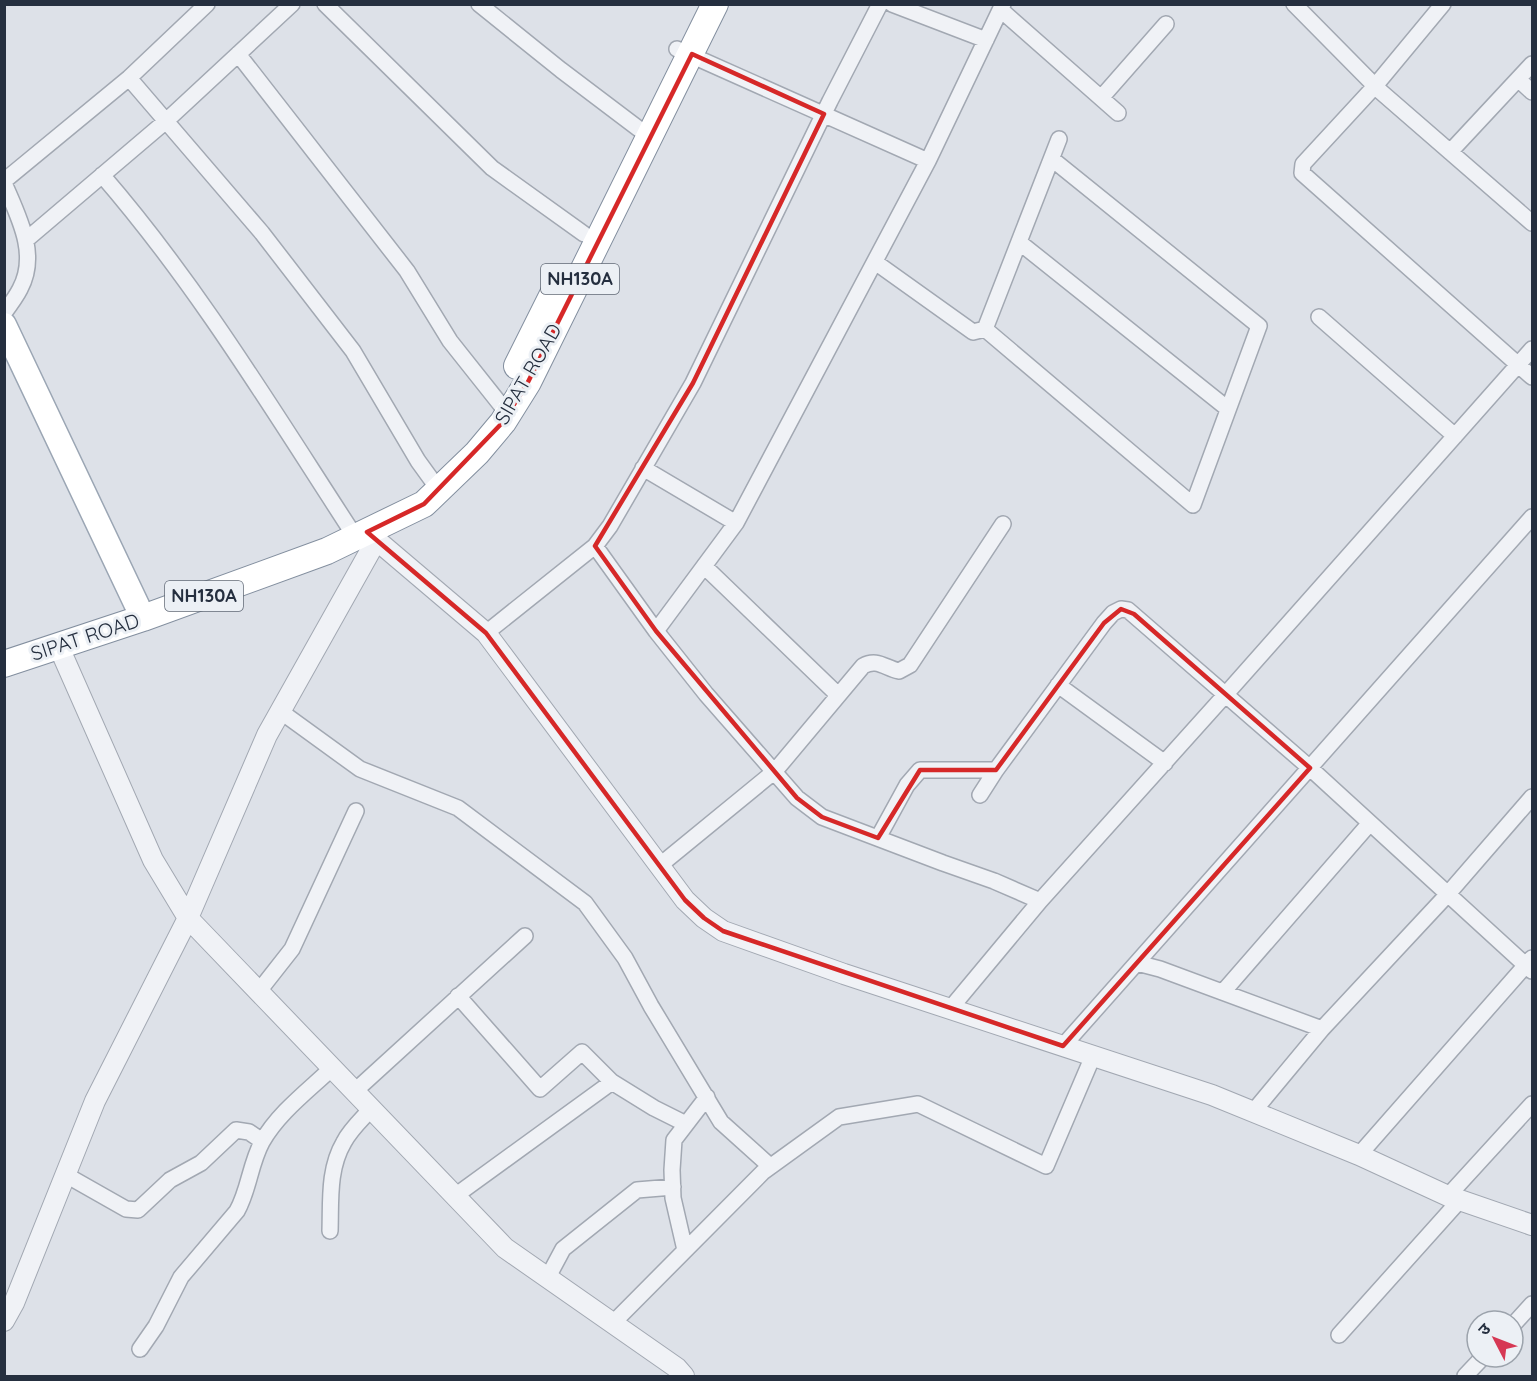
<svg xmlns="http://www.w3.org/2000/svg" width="1537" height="1381" font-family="Quicksand,'Noto Sans Devanagari',sans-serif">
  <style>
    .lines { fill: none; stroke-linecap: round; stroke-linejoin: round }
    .minor-casing { stroke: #a2a8b2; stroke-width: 18 }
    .tertiary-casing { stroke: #a2a8b2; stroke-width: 22 }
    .primary-casing { stroke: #9ba6b4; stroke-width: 27 }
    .trunk-casing { stroke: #838f9f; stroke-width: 28 }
    .minor { stroke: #f0f2f6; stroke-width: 15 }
    .tertiary { stroke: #f0f2f6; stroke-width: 20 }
    .primary { stroke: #fff; stroke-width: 24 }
    .trunk { stroke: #fff; stroke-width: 26 }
    .marked { fill: none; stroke: #d62828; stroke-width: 4.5; stroke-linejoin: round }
    .labels { text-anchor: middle; stroke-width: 6; stroke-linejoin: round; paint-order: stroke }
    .shield { fill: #ecf0f5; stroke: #616976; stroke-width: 1.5 }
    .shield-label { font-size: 18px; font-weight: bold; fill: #252f3f }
    .street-label { font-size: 20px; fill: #252f3f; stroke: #ecf0f5 }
  </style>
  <rect width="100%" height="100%" fill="#dde1e8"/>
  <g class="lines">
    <g class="minor-casing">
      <path id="minor" d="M325 4 492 168 584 234
        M479 4 561 70 639 129
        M892 4 986 40
        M1294 4 1380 91 1532 223
        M1443 4 1375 86 1303 164 1302 173 1532 377
        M1001 10 1118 113
        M677 49 928 161
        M238 54 407 271 450 341 508 414
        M129 78 262 233 353 351 418 461 439 490
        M1518 79 1532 92
        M1101 98 1166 24
        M1450 152 1532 64
        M1052 159 1259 326 1193 505 985 329 1059 139
        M102 175C199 287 275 414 356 538
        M4 181 129 78 207 4
        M4 183C18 216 39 254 20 289 16 297 10 305 4 313
        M26 240 166 121 292 4
        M1019 242 1228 409
        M875 262 973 332 985 329
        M1319 317 1455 436
        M643 468 736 523
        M595 546 656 631 706 694 797 798 822 817 943 863 994 881 1040 901
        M704 566 838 695
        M656 631 736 523 928 161 1003 4
        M486 633 595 546 610 526 693 383 830 101 880 4
        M1058 685 1165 763
        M280 711 360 769 458 808 585 903 625 958 651 1006 721 1122 770 1166
        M980 795 996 770 1104 623 1113 613 1121 609 1128 610 1310 768 1532 971
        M878 838 907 785 920 770H996
        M659 866 775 771 863 666C877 658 885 668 899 671L910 665 1003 524
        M1137 963 1160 969 1322 1029
        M259 991 292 949 356 811
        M1223 992 1370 823
        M458 996 540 1089 582 1052 612 1082
        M950 1009 1040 901 1226 694 1532 349
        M1063 1046 1532 517
        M355 1091 525 936
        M1253 1112 1322 1029 1447 895 1532 797
        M1359 1155 1532 958
        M66 1175 126 1209 138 1210 170 1180 201 1163 236 1130 249 1132 262 1141
        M455 1196 612 1082 654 1108 686 1124
        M1448 1196 1532 1104
        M330 1231C331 1201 328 1169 344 1142 350 1130 362 1119 371 1109
        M685 1250 673 1198 672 1170 674 1140 707 1097
        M548 1277 563 1249 637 1190 673 1187
        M613 1323 763 1172 839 1117 918 1104 1046 1166 1093 1056
        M1513 1325 1532 1304
        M1339 1335 1460 1200
        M140 1349 156 1326 181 1277 237 1211C249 1190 250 1164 262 1142 278 1113 309 1090 332 1068
        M1465 1376 1483 1357"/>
    </g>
    <g class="tertiary-casing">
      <path id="tertiary" d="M367 532 486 633 685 900 704 918 723 931 844 974 1212 1095 1359 1155 1448 1196 1532 1225
        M58 645 153 860 188 918 505 1248 677 1368 684 1376
        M4 1321 14 1303 95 1101 188 918 267 735 377 539"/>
    </g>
    <g class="primary-casing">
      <path id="primary" d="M4 325 143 618"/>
    </g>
    <g class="trunk-casing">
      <path id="trunk" d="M517 366 557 286
        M4 664 143 618 327 551 424 504 477 453 503 422 528 382 715 4"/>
    </g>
    <use href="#minor" class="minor"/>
    <use href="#tertiary" class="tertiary"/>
    <use href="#primary" class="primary"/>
    <use href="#trunk" class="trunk"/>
  </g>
  <path class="marked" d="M692 54 824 114 693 383 595 546 656 631 797 798 822 817 878 838 920 770H996L1104 623 1121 609 1134 614 1310 768 1063 1046 723 931 704 918 685 900 486 633 367 532 424 504 503 422 528 382Z"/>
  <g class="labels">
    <g class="shield">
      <rect x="541" y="264" width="78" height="30" rx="4.5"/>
      <rect x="165" y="581" width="78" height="30" rx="4.5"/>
    </g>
    <g class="shield-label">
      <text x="580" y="285">NH130A</text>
      <text x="204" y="602">NH130A</text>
    </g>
    <g class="street-label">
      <text transform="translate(528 374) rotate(-60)" y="7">SIPAT ROAD</text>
      <text transform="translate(85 637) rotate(-18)" y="7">SIPAT ROAD</text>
    </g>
  </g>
  <rect width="1537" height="1381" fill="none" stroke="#252f3f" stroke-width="12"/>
  <g transform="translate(1495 1339) rotate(312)"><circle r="28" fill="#ecf0f5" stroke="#9ca3ac" stroke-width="1.5"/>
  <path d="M0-4.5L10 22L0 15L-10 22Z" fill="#d63854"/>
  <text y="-9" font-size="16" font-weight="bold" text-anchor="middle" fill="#252f3f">उ</text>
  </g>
</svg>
